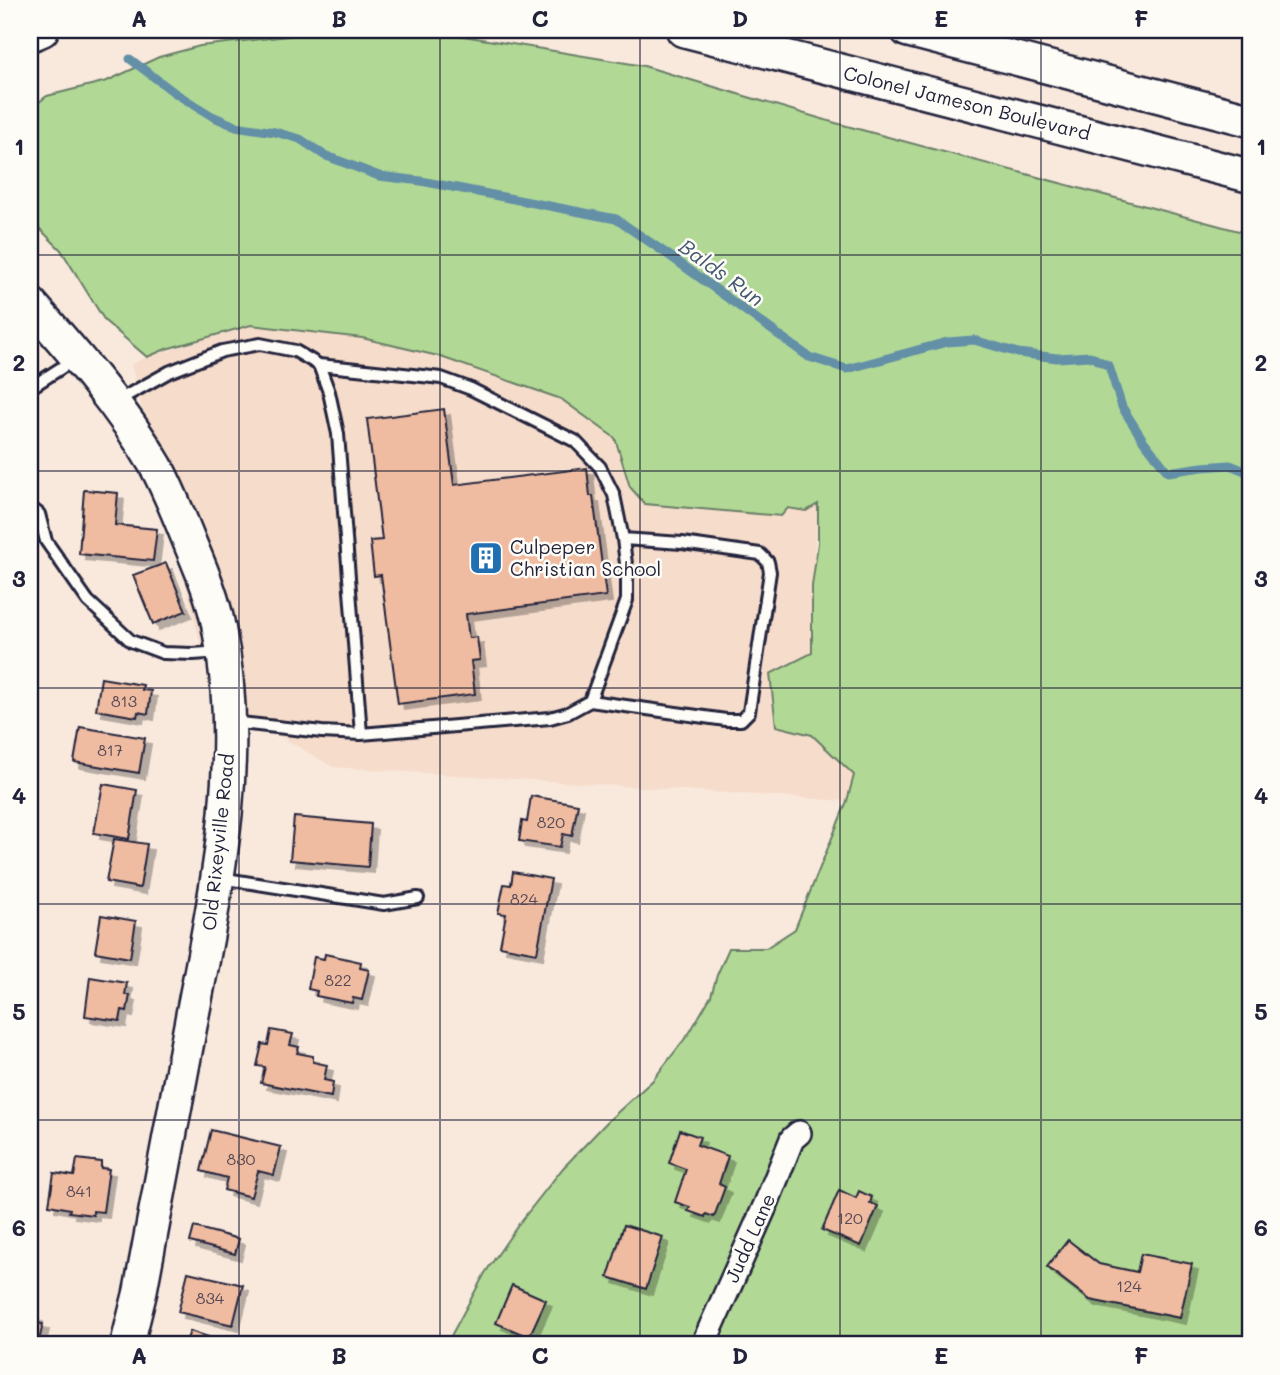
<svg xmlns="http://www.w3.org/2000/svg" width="1280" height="1375" font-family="Mali,sans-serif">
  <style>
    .built { fill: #f6dccb }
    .green { fill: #b1d995; stroke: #6a7e68; stroke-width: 2 }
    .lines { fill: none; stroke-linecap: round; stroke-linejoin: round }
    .stream { stroke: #638fa7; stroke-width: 9 }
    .building { fill: #efbca1; stroke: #22223b; stroke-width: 2; filter: url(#shadow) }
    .lane-casing { stroke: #22223b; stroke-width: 16 }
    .street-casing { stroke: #22223b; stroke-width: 28 }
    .secondary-casing { stroke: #22223b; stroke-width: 37 }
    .lane { stroke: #fdfcf7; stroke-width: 10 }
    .street { stroke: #fdfcf7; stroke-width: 23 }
    .secondary { stroke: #fdfcf7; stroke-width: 32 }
    .grid { fill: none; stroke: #22223b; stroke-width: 2; stroke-opacity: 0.55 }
    .labels { text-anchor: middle; stroke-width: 5; stroke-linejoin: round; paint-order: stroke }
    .number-label { font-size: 16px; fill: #554854 }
    .street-label { font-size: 19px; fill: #22223b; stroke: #fdfcf7 }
    .poi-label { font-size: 19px; fill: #22223b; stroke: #fdfcf7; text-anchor: start }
    .water-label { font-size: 21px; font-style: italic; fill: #425871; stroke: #fdfcf7 }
    .neatline { fill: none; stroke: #22223b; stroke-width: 2.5 }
    .grid-label { font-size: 23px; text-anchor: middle; font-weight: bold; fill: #22223b }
  </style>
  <defs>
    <filter id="shadow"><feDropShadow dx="6" dy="6" stdDeviation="0" flood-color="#0004"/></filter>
  </defs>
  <rect width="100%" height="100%" fill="#f9e9dd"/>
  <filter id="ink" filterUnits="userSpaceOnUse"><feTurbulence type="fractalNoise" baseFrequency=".0143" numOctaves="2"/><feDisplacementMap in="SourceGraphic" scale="14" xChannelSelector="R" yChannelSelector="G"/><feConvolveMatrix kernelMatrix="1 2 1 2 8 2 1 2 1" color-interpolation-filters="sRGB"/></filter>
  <g filter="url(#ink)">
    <path class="built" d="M251 325 362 338 438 356 561 398 615 438 630 487 806 511 818 503 812 586V653L770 674 776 725 812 735 854 774 847 801 333 767 214 698 131 364 147 357Z"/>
    <path class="green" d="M341 30H427L644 66 832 122 1250 234V1345H446L485 1273 518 1225 563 1168 608 1121 653 1080 690 1032 711 996 717 975 729 948H766L795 929 847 801 854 775 812 735 776 726 770 674 812 653V586L818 543V504L806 511 788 508 781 516 645 504 630 487 615 438 561 399 438 356 362 338 251 325 166 349 147 357 105 321 61 250 30 219V109L47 96 107 81 159 57 200 46Z"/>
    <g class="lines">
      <path class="stream" d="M130 59 175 93 212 116 235 126 275 132 300 139 324 155 379 176 421 181 616 219 670 256 809 357 847 369 947 342 974 340 1018 353 1057 358 1090 356 1109 366 1122 407 1143 440 1168 472 1202 467 1230 465 1250 473"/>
    </g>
    <path class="building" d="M444 409 454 485 587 468 590 496H593L606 596 466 614 469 638 477 637 480 660 471 661 475 694 398 704 381 575 374 576 370 541 382 540 367 419Z
      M84 490 118 493 115 525 157 529 153 561 79 554Z
      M166 563 186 611 153 624 133 575Z
      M101 678 143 685 142 690 151 691 148 714 138 712 137 717 96 710Z
      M80 727 145 738 139 773 74 762Z
      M103 784 137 790 129 839 94 833Z
      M531 796 578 804 572 836 563 834 560 847 519 841 522 821 527 822Z
      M294 817 371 824 368 867 290 860Z
      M114 839 147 844 140 888 106 882Z
      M513 872 551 879 537 953 500 946 506 914 498 913 504 884 511 885Z
      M101 915 136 921 130 958 95 952Z
      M325 954 361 962 360 968 369 970 362 1000 353 998 352 1003 316 996 317 991 308 989 314 957 324 959Z
      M90 977 127 983 125 995H130L127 1011 122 1010 120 1021 85 1016Z
      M271 1030 293 1034 290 1045 299 1047 297 1053 313 1056V1062L327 1065 324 1080 333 1082 331 1097 261 1083 265 1067 257 1066 262 1044 268 1045Z
      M211 1130 281 1147 274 1175 258 1171 251 1197 224 1190 227 1178 201 1171Z
      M680 1130 700 1137 697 1145 728 1156 719 1184 725 1187 714 1217 706 1214 705 1217 688 1211 690 1207 675 1202 686 1169 669 1163Z
      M77 1159 101 1162V1168L109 1169 103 1212 93 1211V1215L69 1212 70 1209 49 1205 54 1173 74 1176Z
      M839 1190 856 1198 859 1191 872 1197 870 1203 878 1206 861 1246 822 1230Z
      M624 1225 663 1237 646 1289 608 1277Z
      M194 1227 239 1239 235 1254 190 1242Z
      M1068 1240 1099 1264 1137 1272 1141 1254 1192 1264 1180 1318 1090 1300 1047 1267Z
      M188 1272 243 1285 233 1325 178 1312Z
      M512 1285 546 1300 529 1337 496 1323Z
      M30 1315 37 1316 35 1323 43 1324 38 1345H30Z
      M190 1331 233 1345H185Z"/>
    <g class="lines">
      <g class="lane-casing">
        <path id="lane" d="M30 388 75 359
          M115 402 169 372 222 351 260 344 295 351 319 365 441 378 471 389 575 441 600 467 614 495 623 539 627 572V600L590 701 568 713 550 718 361 734 338 434 329 392 319 365
          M30 507 39 514 46 541 88 601 131 641 163 653 193 654 221 652
          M590 701 726 720H741L749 712 770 572 768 562 760 554 682 543 623 539
          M231 722 322 732 361 734
          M220 878 384 904 418 898"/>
      </g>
      <g class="street-casing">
        <path id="street" d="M703 1345 766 1204 792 1139 799 1133"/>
      </g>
      <g class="secondary-casing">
        <path id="secondary" d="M683 30 1250 176
          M907 30 1250 120
          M30 35 42 30
          M30 303C75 354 121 406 156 466 170 492 181 521 192 548 203 574 214 601 219 629 245 754 217 888 193 1012 175 1106 158 1199 140 1293L127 1345"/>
      </g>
      <use href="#lane" class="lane"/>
      <use href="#street" class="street"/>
      <use href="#secondary" class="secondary"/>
    </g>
  </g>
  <path class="grid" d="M239 30V1345M440 30V1345M640 30V1345M840 30V1345M1041 30V1345M30 255H1250M30 471H1250M30 688H1250M30 904H1250M30 1120H1250"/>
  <defs>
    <g id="building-square" transform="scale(1.75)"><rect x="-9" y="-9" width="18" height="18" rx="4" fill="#1f6fb2" stroke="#fdfcf7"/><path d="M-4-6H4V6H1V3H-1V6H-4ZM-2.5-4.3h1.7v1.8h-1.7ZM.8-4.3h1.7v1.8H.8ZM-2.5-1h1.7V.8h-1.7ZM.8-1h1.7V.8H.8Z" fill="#fff"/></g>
  </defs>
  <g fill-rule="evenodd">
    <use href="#building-square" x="486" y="558"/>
  </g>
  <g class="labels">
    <g class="number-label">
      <text x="124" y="707">813</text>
      <text x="110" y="756">817</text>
      <text x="551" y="828">820</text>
      <text x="524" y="905">824</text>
      <text x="338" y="986">822</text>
      <text x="241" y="1165">830</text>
      <text x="79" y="1197">841</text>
      <text x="850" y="1224">120</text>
      <text x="1129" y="1292">124</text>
      <text x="210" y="1304">834</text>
    </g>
    <g class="street-label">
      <text transform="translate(967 103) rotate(14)" y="7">Colonel Jameson Boulevard</text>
      <text transform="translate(218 842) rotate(-84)" y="7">Old Rixeyville Road</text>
      <text transform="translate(750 1238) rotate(-66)" y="7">Judd Lane</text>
    </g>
    <g class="poi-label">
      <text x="510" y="554">Culpeper<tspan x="510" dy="22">Christian School</tspan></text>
    </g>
    <g class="water-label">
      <text transform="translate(721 273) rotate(36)" y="7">Balds Run</text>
    </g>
  </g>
  <rect width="1280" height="1375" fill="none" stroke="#fdfcf7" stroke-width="77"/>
  <rect x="38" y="38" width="1204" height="1298" class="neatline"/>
  <g class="grid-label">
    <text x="139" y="27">A</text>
    <text x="339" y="27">B</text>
    <text x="540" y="27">C</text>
    <text x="740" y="27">D</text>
    <text x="941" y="27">E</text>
    <text x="1141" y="27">F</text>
    <text x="19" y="155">1</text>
    <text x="1261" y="155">1</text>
    <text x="19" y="371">2</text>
    <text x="1261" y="371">2</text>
    <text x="19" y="587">3</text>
    <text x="1261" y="587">3</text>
    <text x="19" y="804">4</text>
    <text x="1261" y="804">4</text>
    <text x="19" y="1020">5</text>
    <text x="1261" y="1020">5</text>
    <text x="19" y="1236">6</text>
    <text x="1261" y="1236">6</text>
    <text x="139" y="1364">A</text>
    <text x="339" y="1364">B</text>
    <text x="540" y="1364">C</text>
    <text x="740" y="1364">D</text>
    <text x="941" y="1364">E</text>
    <text x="1141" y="1364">F</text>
  </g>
</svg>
